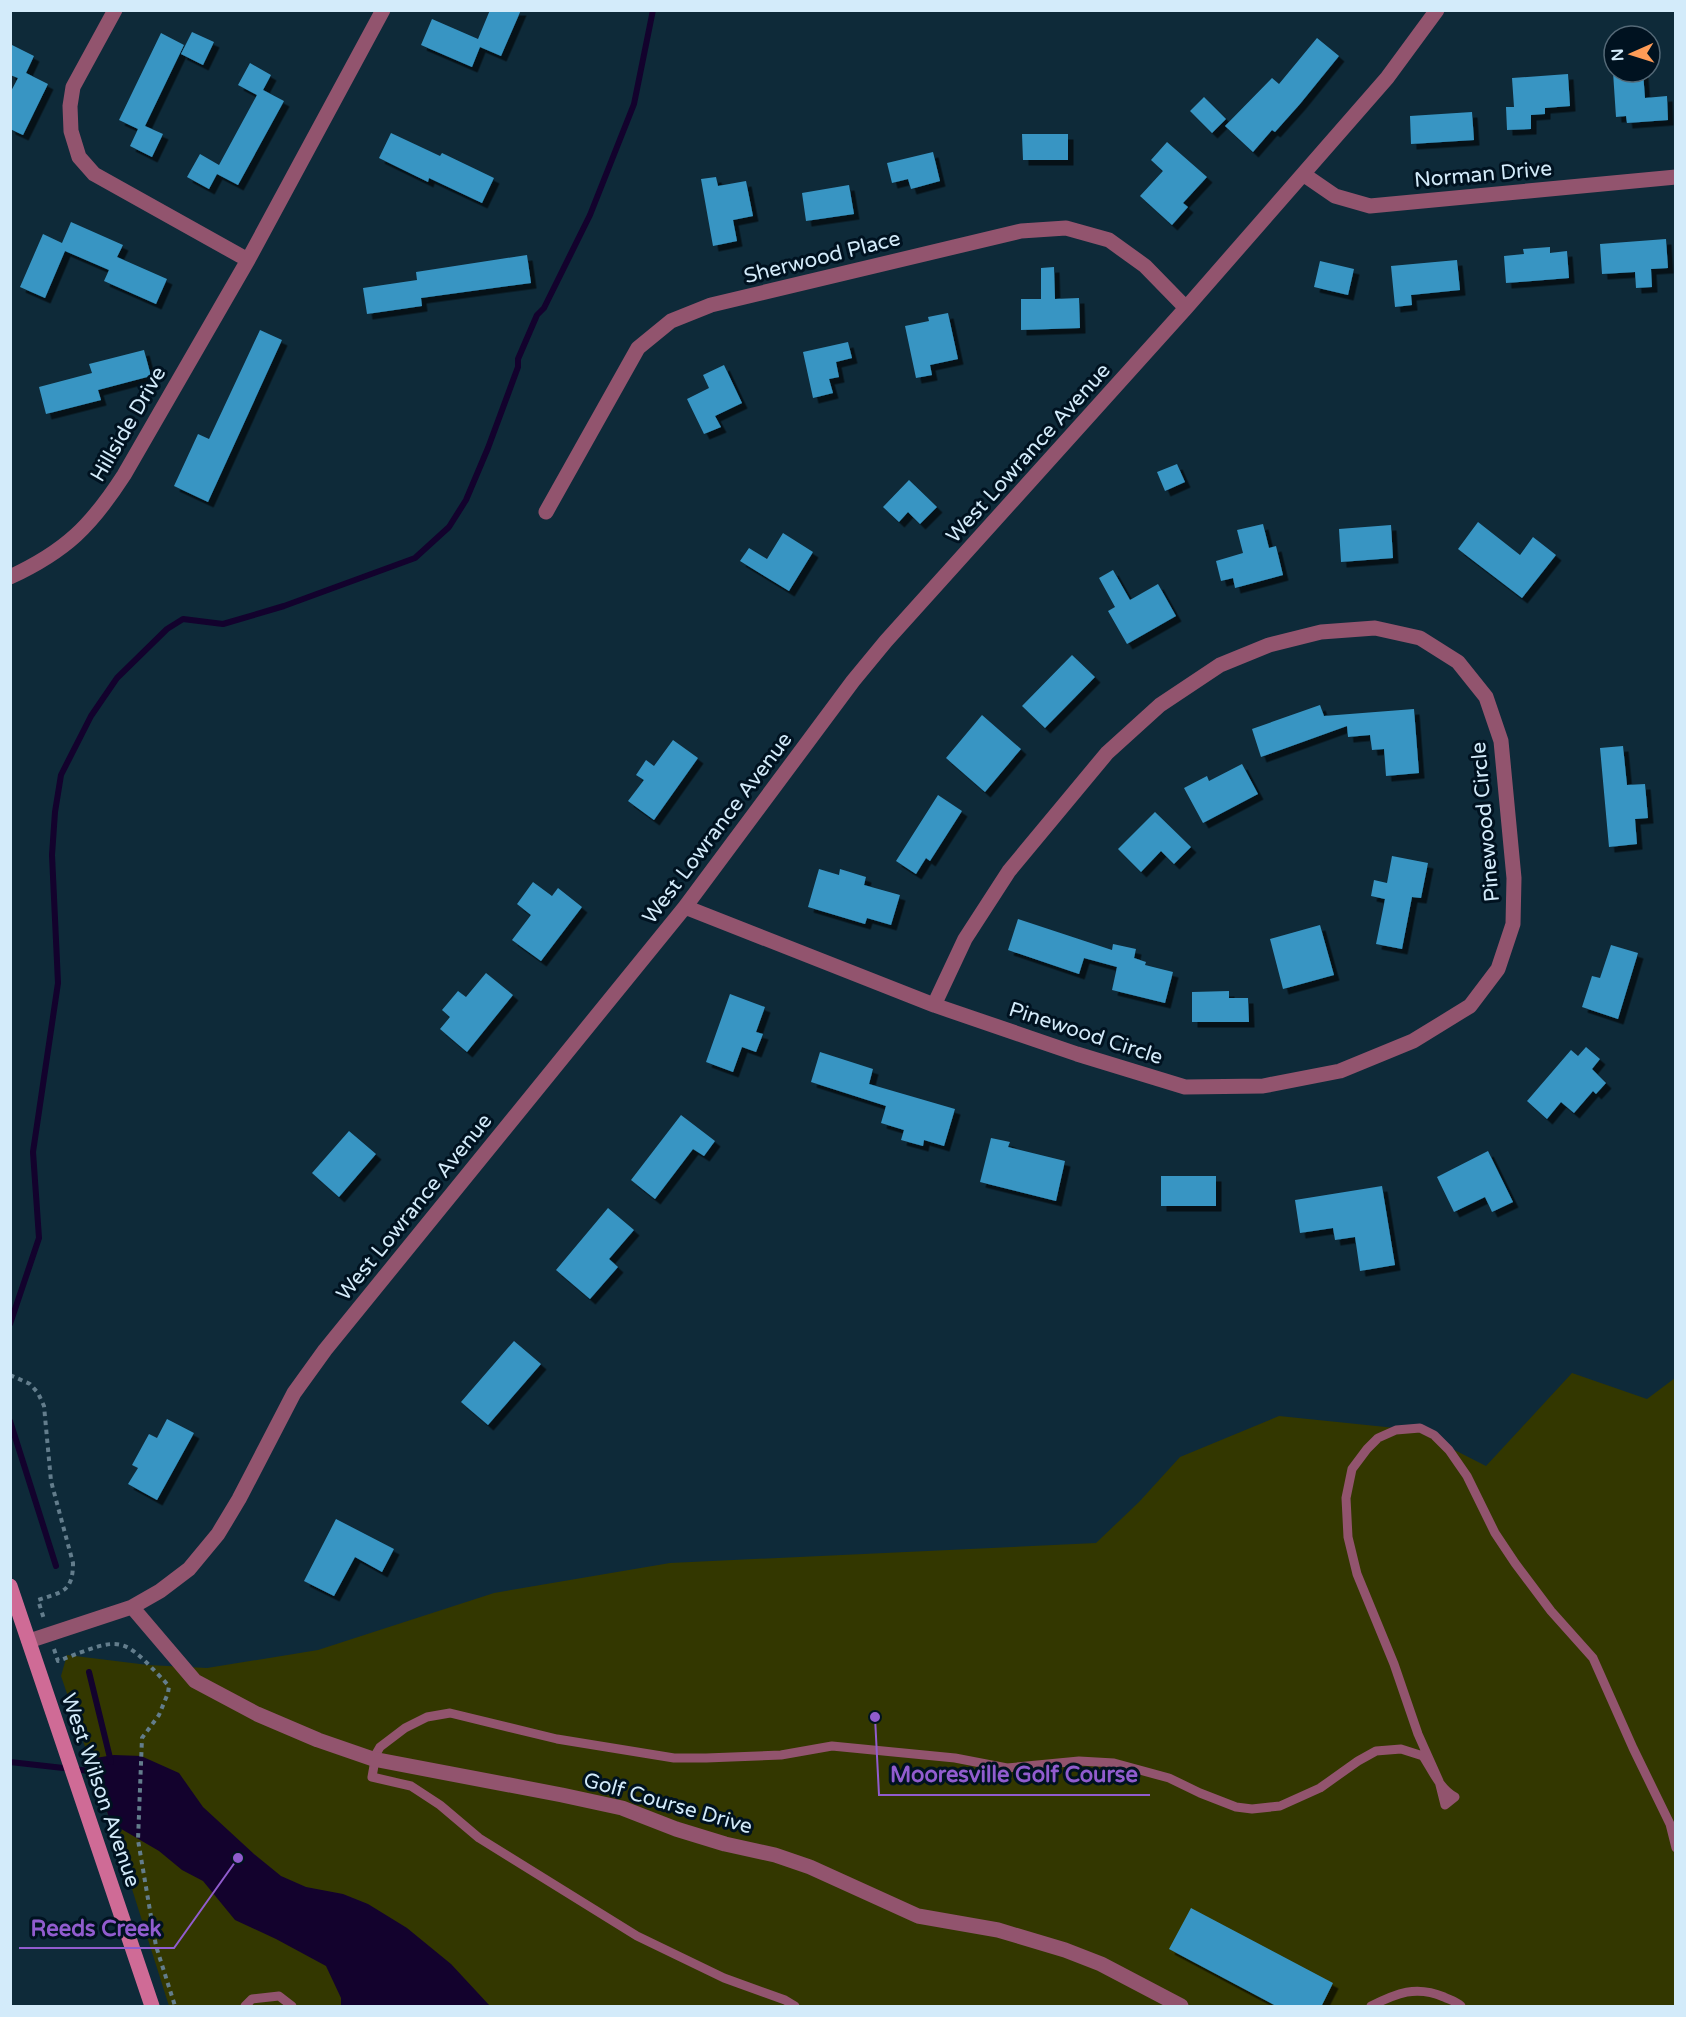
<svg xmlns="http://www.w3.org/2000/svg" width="1686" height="2017" font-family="'Varela Round',sans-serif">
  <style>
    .green { fill: #333700 }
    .water { fill: #13022d }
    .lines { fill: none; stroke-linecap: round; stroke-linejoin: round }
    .stream { stroke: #13022d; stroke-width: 6 }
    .building { fill: #3995c3; filter: url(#shadow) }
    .path { stroke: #637d8c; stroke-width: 4; stroke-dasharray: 4.5 4.5; stroke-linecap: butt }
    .lane { stroke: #92546e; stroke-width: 9 }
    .street { stroke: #92546e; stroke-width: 15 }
    .secondary { stroke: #cf6b96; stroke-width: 15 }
    .labels { text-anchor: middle; stroke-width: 6; stroke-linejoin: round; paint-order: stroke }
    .street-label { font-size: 21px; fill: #d3ebfa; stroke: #001220 }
    .leader { fill: none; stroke: #915cce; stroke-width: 2 }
    .callout-dot { fill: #915cce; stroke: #001220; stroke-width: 2 }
    .callout-label { font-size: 22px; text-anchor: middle; font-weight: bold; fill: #915cce; stroke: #001220; stroke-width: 6; stroke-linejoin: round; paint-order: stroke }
  </style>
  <defs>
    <filter id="shadow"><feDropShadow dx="5.5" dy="5.5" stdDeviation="0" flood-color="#0009"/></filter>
  </defs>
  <rect width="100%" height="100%" fill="#0e2a39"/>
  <path class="green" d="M1572 1373 1647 1399 1675 1378V2006H169L114 1832 61 1676 67 1655 148 1665 207 1668 318 1650 494 1593 670 1563 1096 1543 1139 1502 1180 1457 1279 1416 1415 1430 1486 1466Z"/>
  <path class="water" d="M114 1755 141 1756 179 1773 203 1807 254 1854 281 1876 306 1887 343 1894 368 1904 407 1928 451 1964 490 2006H341V1998L326 1966 276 1939 235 1920 203 1881 182 1870 159 1851 111 1823 89 1759Z"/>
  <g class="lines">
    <path class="stream" d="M10 1324 39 1238 33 1152 58 983 52 855 55 812 61 775 91 716 117 678 167 629 183 619 223 624 284 606 415 558 449 527 466 500 488 448 518 367V359L537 315 544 308 590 215 634 104 653 10
      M10 1421 56 1566
      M89 1672 111 1762
      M10 1762 99 1772"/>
  </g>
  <path class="building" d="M490 10H521L501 56 480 47 472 67 421 45 432 19 478 39Z
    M192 32 214 42 203 65 181 54Z
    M161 33 184 45 145 126 163 134 152 157 130 146 138 129 119 120Z
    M1317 38 1339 56 1300 104 1275 132 1272 130 1253 152 1225 126 1272 78 1279 84Z
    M10 44 34 56 26 73 48 84 23 135 10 129V93L18 78 10 75Z
    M250 63 271 75 263 90 284 101 238 185 217 174 209 189 187 177 200 154 219 165 257 95 238 85Z
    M1613 72H1643L1645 98 1667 96 1668 120 1627 123 1626 116 1616 117Z
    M1568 74 1570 106 1545 108V114L1531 115V129L1507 130 1506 107H1514L1512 78Z
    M1204 97 1226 119 1212 133 1190 111Z
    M1472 112 1474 140 1411 144 1410 116Z
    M391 133 440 156 442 153 494 178 482 203 429 178 428 182 379 158Z
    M1022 134H1068V160H1023Z
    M1167 142 1207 177 1183 203 1188 207 1172 225 1140 196 1163 171 1151 160Z
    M933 152 940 181 911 189 908 179 892 183 887 163Z
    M716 177 718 186 746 181 753 216 733 220 737 241 713 246 701 179Z
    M849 185 854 214 806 221 802 193Z
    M71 222 123 245 117 257 167 279 156 304 104 281 109 270 65 251 45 298 20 287 43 234 62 243Z
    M1666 239 1668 268 1651 269 1652 287 1636 288 1635 272 1602 274 1600 244Z
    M1550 247V253L1567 251 1569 278 1506 283 1504 256 1524 254 1523 249Z
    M527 255 531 283 421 298 422 306 367 314 363 288 417 280 416 272Z
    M1457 260 1460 290 1411 295 1412 305 1395 307 1391 266Z
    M1320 261 1354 269 1348 295 1314 287Z
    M1054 267 1055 299 1079 298 1080 328 1021 330V299H1041V268Z
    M948 313 958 359 930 365 932 375 916 378 905 326 929 321 928 317Z
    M260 330 282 340 208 502 174 486 198 434 209 439Z
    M848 342 852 358 836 362 839 377 829 379 833 393 813 398 803 352Z
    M144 350 151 376 98 390 101 400 46 414 39 387 92 373 89 364Z
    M724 365 742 403 715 416 721 427 704 434 687 399 709 388 703 375Z
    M1177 464 1185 482 1165 491 1157 472Z
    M909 480 937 507 920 524 908 512 899 522 883 507Z
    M1478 522 1520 555 1533 537 1556 555 1522 598 1458 549Z
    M1263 524 1269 548 1276 546 1283 575 1235 588 1233 578 1221 581 1216 561 1243 553 1237 530Z
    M1391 525 1393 558 1341 562 1339 529Z
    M783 533 813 552 789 591 740 561 749 548 767 559Z
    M1113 570 1130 600 1158 584 1176 616 1127 644 1108 611 1115 607 1099 578Z
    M1072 655 1095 677 1045 728 1022 706Z
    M1320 705 1324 716 1414 709 1419 773 1386 776 1384 749 1372 750 1370 735 1348 737 1347 726 1261 757 1252 729Z
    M982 715 1021 749 985 792 946 758Z
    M673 740 698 758 654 820 628 801 644 780 636 775 646 760 654 766Z
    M1623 746 1627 785 1645 784 1648 818 1635 819 1637 844 1609 847 1600 748Z
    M1242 764 1258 794 1203 823 1184 788 1207 776 1209 781Z
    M938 795 962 811 930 861 926 858 916 874 896 861Z
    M1155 812 1191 847 1174 864 1161 851 1141 872 1118 849Z
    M1392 856 1428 863 1421 898 1412 897 1402 949 1376 944 1385 899 1371 896 1374 880 1387 883Z
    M819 869 839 875 840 869 866 877 864 885 900 895 891 925 867 918 865 924 808 907Z
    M533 882 552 896 558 888 582 907 541 961 512 940 531 915 517 904Z
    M1018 919 1112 950 1113 944 1136 949 1134 958 1146 962 1145 965 1173 972 1165 1003 1112 990 1117 967 1084 958 1079 974 1008 950Z
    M1320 925 1334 975 1283 989 1270 939Z
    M1611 945 1638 953 1618 1019 1582 1007 1592 976 1600 978Z
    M486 973 513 995 467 1052 440 1029 450 1017 442 1010 458 991 466 997Z
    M1229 991V998H1248L1249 1022H1192V992Z
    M730 994 765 1007 756 1032 763 1034 756 1052 742 1047 733 1072 706 1062Z
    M1586 1047 1600 1059 1592 1069 1606 1083 1596 1094 1593 1091 1574 1113 1561 1102 1547 1119 1527 1101 1571 1050 1578 1056Z
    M820 1052 873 1069 869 1084 955 1109 944 1146 924 1140 923 1146 901 1140 904 1130 881 1123 886 1106 811 1082Z
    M681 1115 715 1141 704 1156 693 1149 655 1199 631 1180Z
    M349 1131 376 1154 339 1197 312 1173Z
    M991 1138 1010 1142 1008 1147 1065 1161 1056 1201 980 1182Z
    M1488 1151 1513 1202 1492 1212 1485 1197 1454 1212 1437 1177Z
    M1161 1176H1216V1206H1161Z
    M1382 1186 1395 1265 1360 1271 1355 1237 1335 1240 1333 1228 1300 1233 1295 1200Z
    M608 1208 634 1230 609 1259 618 1267 590 1299 556 1270Z
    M514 1341 541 1364 488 1425 461 1402Z
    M167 1419 194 1433 157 1500 128 1484 138 1468 132 1465 149 1434 157 1438Z
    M336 1519 394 1549 382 1572 355 1557 334 1596 304 1581Z
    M1191 1908 1333 1983 1321 2007H1278L1169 1949Z"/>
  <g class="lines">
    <path class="path" d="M10 1375 30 1384 38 1393 44 1406 51 1481 73 1563C73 1592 62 1592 38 1600L44 1619
      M54 1649 58 1661C124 1636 120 1634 169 1686L168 1693 159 1715 142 1738 138 1840 156 1946 175 2006"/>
    <path class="lane" d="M373 1759 380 1747 405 1728 427 1717 450 1713 557 1739 674 1758H706L781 1755 832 1746 955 1758 1007 1768 1079 1761 1114 1763 1169 1778 1200 1793 1236 1807 1252 1809 1280 1806 1320 1788 1358 1761 1376 1751 1401 1749 1423 1756C1432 1770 1440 1789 1455 1797L1445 1805 1439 1781 1418 1734 1394 1664 1357 1574 1348 1537 1346 1498 1352 1469 1367 1449 1378 1438 1396 1430 1420 1428 1434 1435 1449 1450 1467 1476 1495 1533 1515 1563 1551 1611 1593 1658 1633 1748 1670 1824 1676 1848
      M375 1760 372 1777 411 1786 440 1805 479 1838 637 1936 724 1978 785 2000 795 2006
      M245 2006 252 1999 279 1996 292 2006
      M1371 2006C1397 1993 1416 1985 1444 1997 1450 2000 1456 2001 1461 2006"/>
    <path class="street" d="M115 10 73 87 70 106 71 131 79 157 94 174 248 260
      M1303 174 1335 196 1370 206 1676 177
      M546 512 638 348 671 321 711 305 1021 231 1066 228 1109 240 1145 266 1186 308
      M10 577C66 551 91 526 124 475L248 260 383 10
      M1375 628 1420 638 1458 662 1486 697 1501 741 1514 878 1513 924 1498 969 1470 1006 1413 1041 1340 1071 1263 1086 1185 1087 1077 1054 934 1005 965 939 1009 871 1107 753 1160 705 1220 665 1269 645 1321 632Z
      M685 907 934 1005
      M132 1607 195 1681 257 1714 318 1740 373 1759 562 1795 622 1808 676 1829 725 1844 775 1855 810 1867 918 1916 998 1930 1065 1950 1101 1964 1181 2006
      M29 1641 132 1607 160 1591 189 1569 218 1534 239 1499 294 1393 325 1350 685 907 853 681 886 641 1186 308 1387 78 1437 10"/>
    <path class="secondary" d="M10 1586 152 2006"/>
  </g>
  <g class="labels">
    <g class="street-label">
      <text transform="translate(1483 174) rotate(-5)" y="7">Norman Drive</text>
      <text transform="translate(822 257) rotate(-14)" y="7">Sherwood Place</text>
      <text transform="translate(128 424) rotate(-60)" y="7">Hillside Drive</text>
      <text transform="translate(1028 453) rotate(-48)" y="7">West Lowrance Avenue</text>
      <text transform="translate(1485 822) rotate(-95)" y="7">Pinewood Circle</text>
      <text transform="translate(717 828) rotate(-53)" y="7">West Lowrance Avenue</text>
      <text transform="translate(1086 1033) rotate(18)" y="7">Pinewood Circle</text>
      <text transform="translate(414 1207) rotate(-51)" y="7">West Lowrance Avenue</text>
      <text transform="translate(101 1790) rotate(71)" y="7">West Wilson Avenue</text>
      <text transform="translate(668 1803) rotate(16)" y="7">Golf Course Drive</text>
    </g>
  </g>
  <path class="leader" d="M875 1717L879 1795H1150M238 1858L174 1948H19"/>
  <g class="callout-dot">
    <circle cx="875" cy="1717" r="6"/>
    <circle cx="238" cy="1858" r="6"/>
  </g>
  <g class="callout-label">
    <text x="1014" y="1782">Mooresville Golf Course</text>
    <text x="96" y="1936">Reeds Creek</text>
  </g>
  <rect width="1686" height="2017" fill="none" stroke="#d3ebfa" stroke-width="24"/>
  <g transform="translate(1632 54) rotate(267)"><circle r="28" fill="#001220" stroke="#546977" stroke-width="1.5"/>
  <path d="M0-4.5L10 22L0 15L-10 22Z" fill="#fe9c57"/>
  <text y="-9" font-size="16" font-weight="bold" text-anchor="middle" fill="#d3ebfa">N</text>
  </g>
</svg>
